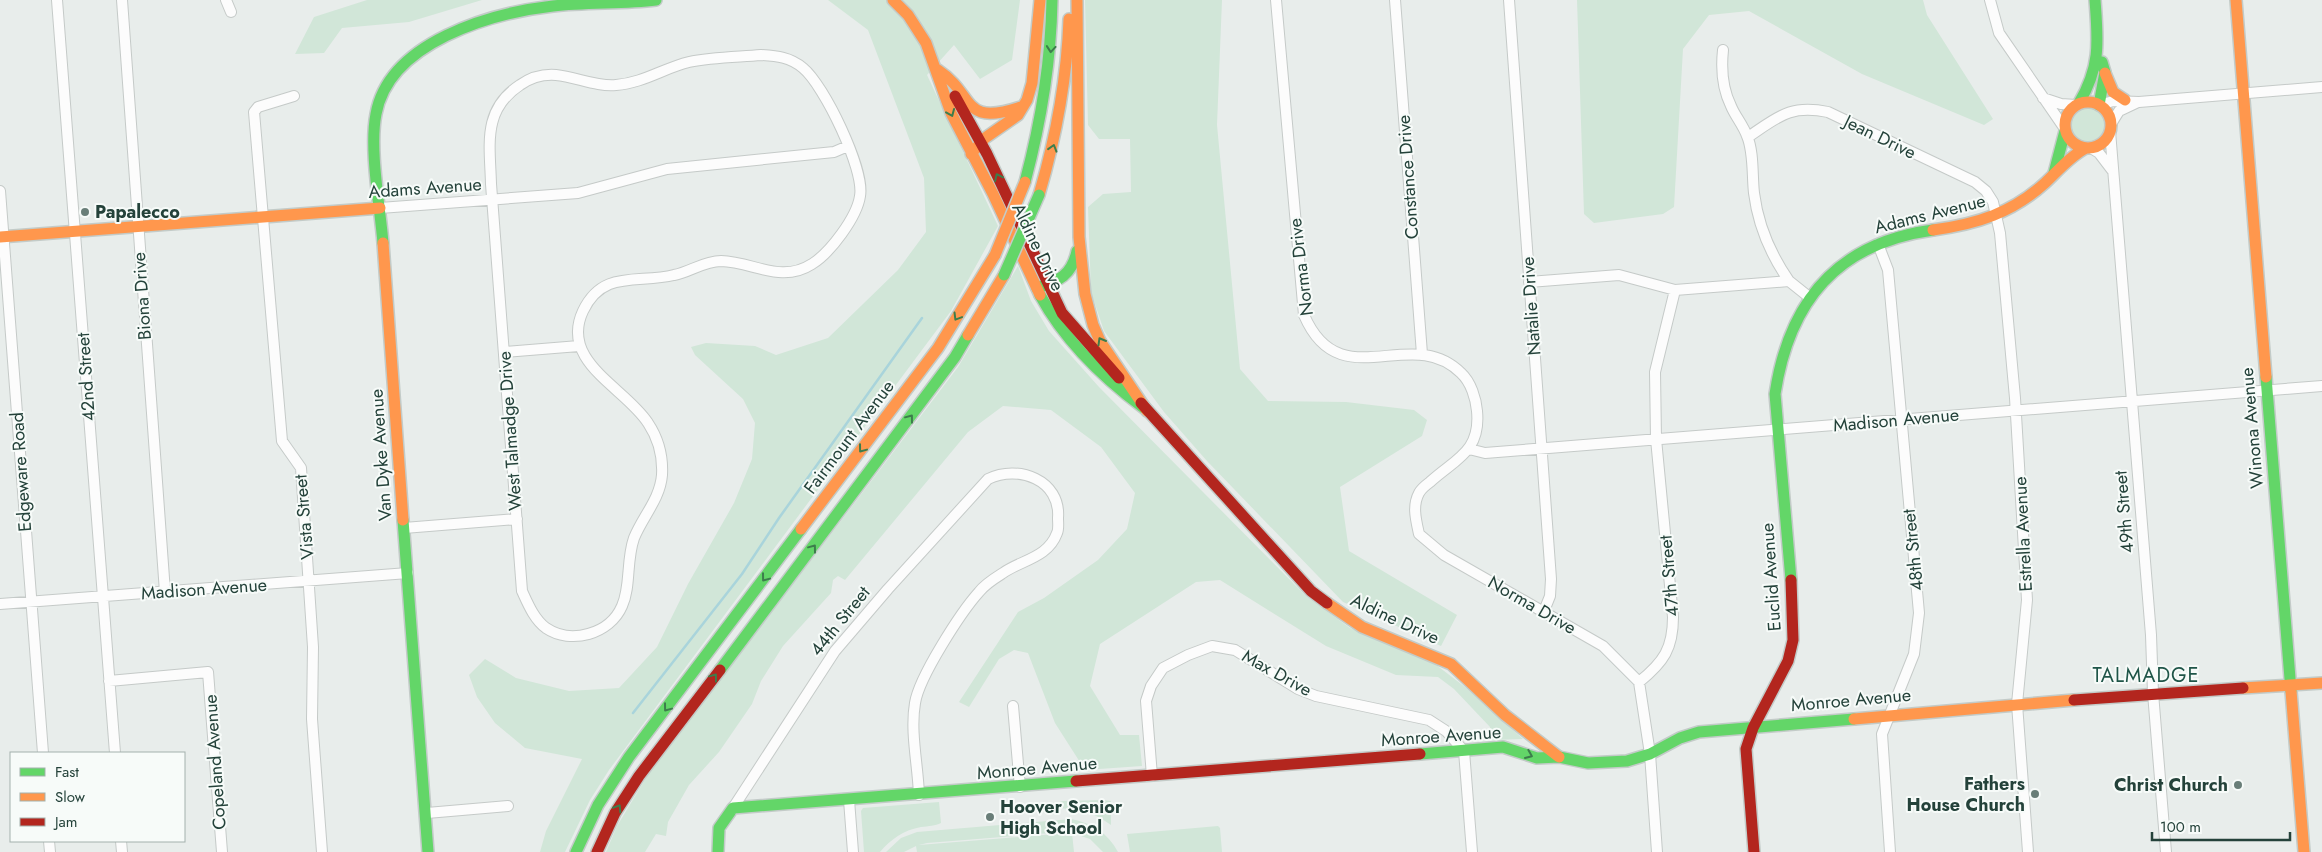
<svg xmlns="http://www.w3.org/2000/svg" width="2322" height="852" font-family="Jost,sans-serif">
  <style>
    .green { fill: #d1e6d8; fill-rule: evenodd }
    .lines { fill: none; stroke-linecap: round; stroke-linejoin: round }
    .stream { stroke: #a9d4db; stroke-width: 2.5 }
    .street-casing { stroke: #c5cac8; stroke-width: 12 }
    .fast-casing { stroke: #c3cbc8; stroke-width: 14 }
    .slow-casing { stroke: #c3cbc8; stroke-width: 14 }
    .jam-casing { stroke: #c3cbc8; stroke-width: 14 }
    .street { stroke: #fcfcfc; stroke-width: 10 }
    .fast { stroke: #63d668; stroke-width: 11 }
    .slow { stroke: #ff974d; stroke-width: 11 }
    .jam { stroke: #b3261e; stroke-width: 11 }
    .fast-bridge-casing { stroke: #c3ccc9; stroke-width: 14; stroke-linecap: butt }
    .slow-bridge-casing { stroke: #c3ccc9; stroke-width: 14; stroke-linecap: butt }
    .fast-bridge { stroke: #63d668; stroke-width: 11 }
    .slow-bridge { stroke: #ff974d; stroke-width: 11 }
    .oneway { stroke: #3d7d4c }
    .poi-dot { fill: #697e78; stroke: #f7fbf9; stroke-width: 2 }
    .labels { text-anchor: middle; stroke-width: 4; stroke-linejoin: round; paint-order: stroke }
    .street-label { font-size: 18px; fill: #24423a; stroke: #f7fbf9 }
    .poi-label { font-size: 18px; font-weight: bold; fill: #24423a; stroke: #f7fbf9; text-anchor: start }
    .quarter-label { font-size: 20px; letter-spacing: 1px; fill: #1f5548; stroke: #f7fbf9 }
  </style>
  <rect width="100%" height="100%" fill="#e8edeb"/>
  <path class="green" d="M367 0H482L409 22 342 28 324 53 295 54 314 17Z
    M828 0H1020L1012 60 980 79 954 45 927 75 998 226 951 311 609 770 590 800 565 852H540L546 831 582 759 525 748 495 723 477 697 469 675 485 659 516 678 569 691 619 688 657 647 688 584 734 503 752 459 755 423 743 399 695 355 691 347 706 343 755 346 776 355 828 338 898 270 926 232 924 178 868 30Z
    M1085 0H1222L1217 125 1240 369 1268 401 1346 402 1414 410 1427 420 1422 436 1340 487 1349 551 1457 615 1441 646 1343 602 1207 461 1164 412 1104 331 1091 292 1088 207 1103 194 1131 192 1130 139H1099L1088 125Z
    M1577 0H1923L1927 15 1993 119 1984 125 1862 74 1749 11 1709 15 1683 49 1674 207 1663 214 1594 223 1584 214Z
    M2070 124a18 18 0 1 1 36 0a18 18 0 1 1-36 0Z
    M1018 266 1031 301 1049 331 1099 387 1306 596 1350 628 1435 664 1465 687 1523 739 1492 740 1490 727 1454 689 1438 677 1396 675 1326 646 1220 580 1196 582 1100 644 1090 686 1120 735H1139L1142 766 1085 770 1055 723 1028 653 1014 650 999 659 969 707 959 702 1018 612 1044 598 1098 560 1127 529 1135 493 1101 447 1051 410 1003 406 968 432 845 580 838 576 833 580 831 593 783 646 761 681 752 704 719 752 689 785 668 822 666 836 656 834 645 852H606L617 826 649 773 958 367Z
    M1102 800 1111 801V825C1092 811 1075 807 1052 809V804L1063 801Z
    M939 802 941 823C935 826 929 826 921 827 904 830 891 839 880 852H864L861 811 863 808Z
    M1071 819C1092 823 1108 833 1118 852H1103L1090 839 1072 833 1074 852H917L916 846 904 852H886L901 838 917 832ZM1063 832 1067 833 919 845 927 843Z
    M1218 826 1220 828 1222 852H1130L1127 834Z"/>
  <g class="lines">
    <path class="stream" d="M633 713 742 574 779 518 922 318"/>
    <g class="street-casing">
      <path id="street" d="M57 0 115 753
        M122 0 165 592
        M226 0 231 12
        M1276 0 1304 315C1340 399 1411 323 1461 373 1471 382 1476 399 1477 411 1481 452 1455 459 1430 482 1426 485 1421 489 1419 493 1412 506 1416 520 1419 534L1444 555 1603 646 1639 682
        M1395 0 1422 354
        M1509 0 1551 579 1550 596 1544 611
        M1990 0 1999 33 2065 129
        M1723 50C1721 69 1722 88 1731 106 1735 116 1743 125 1747 136 1754 152 1752 176 1754 193 1758 225 1771 255 1789 281
        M761 55C777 56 790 57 803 68 824 85 865 170 860 196 857 217 830 253 812 264 781 284 754 262 721 261 704 261 690 272 674 275 638 284 603 269 583 311 559 362 626 388 648 423 658 438 663 457 662 475 660 499 643 516 634 538 626 561 631 586 622 606 610 634 571 645 546 628 534 619 528 604 522 591L491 184C490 145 482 110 520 85 530 78 543 74 556 75 576 77 597 87 616 85 643 83 664 68 689 62 712 57 738 57 761 55Z
        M294 96 258 107 254 112 282 441 301 468 313 647 312 719 322 852
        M2043 98 2061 104 2076 105
        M2100 105 2113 101 2139 102 2322 87
        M2111 124 2119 111 2138 102
        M2110 131 2151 635 2153 693 2166 852
        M1748 137C1778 117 1790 104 1828 112L1975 182 1986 191 1993 202 2000 233 2015 398 2027 600 2017 704 2028 852
        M2091 148 2099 153 2112 170
        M0 191 43 753
        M380 208 578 193 667 169 834 152 848 146
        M1878 244 1888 270 1919 613 1914 654 1882 734 1890 852
        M1529 282 1619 275 1675 290 1789 281 1809 297
        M504 352 579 346
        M1469 449 1485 453 2322 386
        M404 528 517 519
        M0 604 408 573
        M109 681 208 672 222 852
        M1639 682C1664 662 1673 648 1673 617L1656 439 1655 372 1675 290
        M1639 682 1650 754 1657 852
        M1013 706 1020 787
        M1152 776 1146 701 1151 686 1163 668 1188 655 1212 646 1235 650 1298 689 1316 696 1429 720 1446 731 1464 751 1472 852
        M849 800 853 852
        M733 808 835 651 888 589 988 479C1018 464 1061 480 1058 518 1058 523 1059 529 1057 533 1048 558 1021 560 1003 573 995 578 985 584 979 592 961 612 919 677 915 703 910 732 918 765 919 795
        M427 813 508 806
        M49 841 50 852
        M121 841 122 852"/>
    </g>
    <g class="fast-casing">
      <path id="fast" d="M2079 103C2101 66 2098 41 2095 0
        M2099 105 2105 72 2102 62
        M2054 173 2065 131
        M1025 182C1041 122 1051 62 1052 0
        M383 243C380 206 369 149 376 114 389 42 491 13 553 6 587 2 622 4 656 0
        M1037 288C1059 281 1072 275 1077 251
        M1040 295C1065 341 1102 377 1144 408
        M2266 377 2291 691
        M403 520 428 852
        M1791 580 1775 394C1789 301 1837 243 1933 230
        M720 670 955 357 968 335
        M1420 754 1503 747 1537 758 1559 757 1588 763 1627 761 1650 754 1680 738 1699 732 1854 719
        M576 852 598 805 629 757 801 529
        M718 852 719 828 733 808 1076 781"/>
    </g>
    <g class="slow-casing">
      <path id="slow" d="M893 0 908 15 926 43 951 113 993 194 1040 295
        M1077 0 1079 237 1085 294 1093 325 1100 341 1147 411
        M2236 0 2266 377
        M938 70C976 95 960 127 1021 107
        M2105 73 2113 92 2125 100
        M2065 125a23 23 0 1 1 46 0a23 23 0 1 1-46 0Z
        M971 154 985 138 1018 115 1027 100 1032 83 1040 0
        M1039 195C1056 137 1067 80 1069 19
        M1933 230C1977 224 2012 213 2045 183 2058 171 2070 156 2086 148
        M0 237 380 208
        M383 243 403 520
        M968 335 1004 275
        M801 529 938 348 995 255
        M1327 603 1362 627 1451 664 1505 715 1559 757
        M2243 688 2322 683
        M2291 691 2304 852
        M1854 719 2074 700"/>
    </g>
    <g class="jam-casing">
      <path id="jam" d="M955 96 987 154 1062 313 1119 378
        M1141 403 1311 591 1327 603
        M2074 700 2243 688
        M1076 781 1420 754
        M597 852 615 813 639 776 720 670
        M1754 852 1746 749 1753 728 1788 661 1793 640 1791 580"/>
    </g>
    <use href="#street" class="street"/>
    <use href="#fast" class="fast"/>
    <use href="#slow" class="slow"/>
    <use href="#jam" class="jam"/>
    <g class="fast-bridge-casing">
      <path id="fast-bridge" d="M1004 275 1039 195"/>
    </g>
    <g class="slow-bridge-casing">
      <path id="slow-bridge" d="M995 255 1025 182"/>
    </g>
    <use href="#fast-bridge" class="fast-bridge"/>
    <use href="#slow-bridge" class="slow-bridge"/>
  </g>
  <defs><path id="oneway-chevron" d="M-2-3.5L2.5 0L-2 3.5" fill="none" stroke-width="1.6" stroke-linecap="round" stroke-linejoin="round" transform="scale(1.25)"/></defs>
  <g class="oneway">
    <use href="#oneway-chevron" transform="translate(1051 49) rotate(95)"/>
    <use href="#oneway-chevron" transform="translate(951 113) rotate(67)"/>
    <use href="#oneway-chevron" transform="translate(1053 148) rotate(-73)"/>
    <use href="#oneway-chevron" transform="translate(998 177) rotate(-115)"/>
    <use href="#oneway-chevron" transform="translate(957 317) rotate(121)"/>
    <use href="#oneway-chevron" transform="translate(1101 341) rotate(-120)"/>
    <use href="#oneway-chevron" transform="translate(910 418) rotate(-53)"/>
    <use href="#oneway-chevron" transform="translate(862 449) rotate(127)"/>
    <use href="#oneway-chevron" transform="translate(813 548) rotate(-53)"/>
    <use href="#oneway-chevron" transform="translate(765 578) rotate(127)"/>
    <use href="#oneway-chevron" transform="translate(714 677) rotate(-53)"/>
    <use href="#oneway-chevron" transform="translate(667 708) rotate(127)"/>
    <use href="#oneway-chevron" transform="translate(1529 755) rotate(23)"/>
    <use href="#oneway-chevron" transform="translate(618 808) rotate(-58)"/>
  </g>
  <g class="poi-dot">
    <circle cx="85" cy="212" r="5"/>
    <circle cx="2238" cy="785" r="5"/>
    <circle cx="2035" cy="794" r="5"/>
    <circle cx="990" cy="817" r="5"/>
  </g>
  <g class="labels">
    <g class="street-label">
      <text transform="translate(1880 137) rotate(26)" y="6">Jean Drive</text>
      <text transform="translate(1408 177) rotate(-94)" y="6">Constance Drive</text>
      <text transform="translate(425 188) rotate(-4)" y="6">Adams Avenue</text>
      <text transform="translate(1930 214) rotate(-14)" y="6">Adams Avenue</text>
      <text transform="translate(1038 247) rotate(64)" y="6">Aldine Drive</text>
      <text transform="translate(1301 267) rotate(-97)" y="6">Norma Drive</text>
      <text transform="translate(142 296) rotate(-94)" y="6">Biona Drive</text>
      <text transform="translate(1531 306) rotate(-94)" y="6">Natalie Drive</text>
      <text transform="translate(86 377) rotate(-94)" y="6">42nd Street</text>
      <text transform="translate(1896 420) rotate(-5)" y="6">Madison Avenue</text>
      <text transform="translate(2252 428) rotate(-95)" y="6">Winona Avenue</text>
      <text transform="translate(510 431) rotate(-94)" y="6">West Talmadge Drive</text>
      <text transform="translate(849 437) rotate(-53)" y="6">Fairmount Avenue</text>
      <text transform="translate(381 455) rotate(-94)" y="6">Van Dyke Avenue</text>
      <text transform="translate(21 472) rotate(-94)" y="6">Edgeware Road</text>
      <text transform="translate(2124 512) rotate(-95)" y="6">49th Street</text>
      <text transform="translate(304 517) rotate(-95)" y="6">Vista Street</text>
      <text transform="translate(2023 534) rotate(-93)" y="6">Estrella Avenue</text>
      <text transform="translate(1913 550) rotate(-96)" y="6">48th Street</text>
      <text transform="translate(1669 576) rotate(-95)" y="6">47th Street</text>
      <text transform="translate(1771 577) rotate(-94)" y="6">Euclid Avenue</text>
      <text transform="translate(204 589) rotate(-4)" y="6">Madison Avenue</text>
      <text transform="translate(1532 605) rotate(30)" y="6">Norma Drive</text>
      <text transform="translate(1395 619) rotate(25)" y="6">Aldine Drive</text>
      <text transform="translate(840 621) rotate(-51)" y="6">44th Street</text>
      <text transform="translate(1277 673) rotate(29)" y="6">Max Drive</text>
      <text transform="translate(1851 700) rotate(-5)" y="6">Monroe Avenue</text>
      <text transform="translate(1441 736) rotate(-4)" y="6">Monroe Avenue</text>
      <text transform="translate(215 762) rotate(-94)" y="6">Copeland Avenue</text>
      <text transform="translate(1037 768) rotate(-5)" y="6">Monroe Avenue</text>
    </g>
    <g class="poi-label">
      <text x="95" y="218">Papalecco</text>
      <text x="2025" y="790" text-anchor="end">Fathers<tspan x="2025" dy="21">House Church</tspan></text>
      <text x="2228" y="791" text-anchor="end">Christ Church</text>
      <text x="1000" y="813">Hoover Senior<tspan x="1000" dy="21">High School</tspan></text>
    </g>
    <g class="quarter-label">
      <text x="2146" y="682">TALMADGE</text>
    </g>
  </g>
  <rect x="10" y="752" width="175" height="90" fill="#f7fbf9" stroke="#a3b1ad"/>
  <rect x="20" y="768" width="25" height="8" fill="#63d668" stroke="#a3b1ad"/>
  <text x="55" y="777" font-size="15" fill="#24423a">Fast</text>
  <rect x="20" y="793" width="25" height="8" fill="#ff974d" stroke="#a3b1ad"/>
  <text x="55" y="802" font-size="15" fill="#24423a">Slow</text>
  <rect x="20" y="818" width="25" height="8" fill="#b3261e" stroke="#a3b1ad"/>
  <text x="55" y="827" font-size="15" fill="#24423a">Jam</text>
  <path d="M2152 832v8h138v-8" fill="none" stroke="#24423a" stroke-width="2.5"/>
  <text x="2160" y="832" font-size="15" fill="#24423a" stroke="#f7fbf9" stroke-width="4" paint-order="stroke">100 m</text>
</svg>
